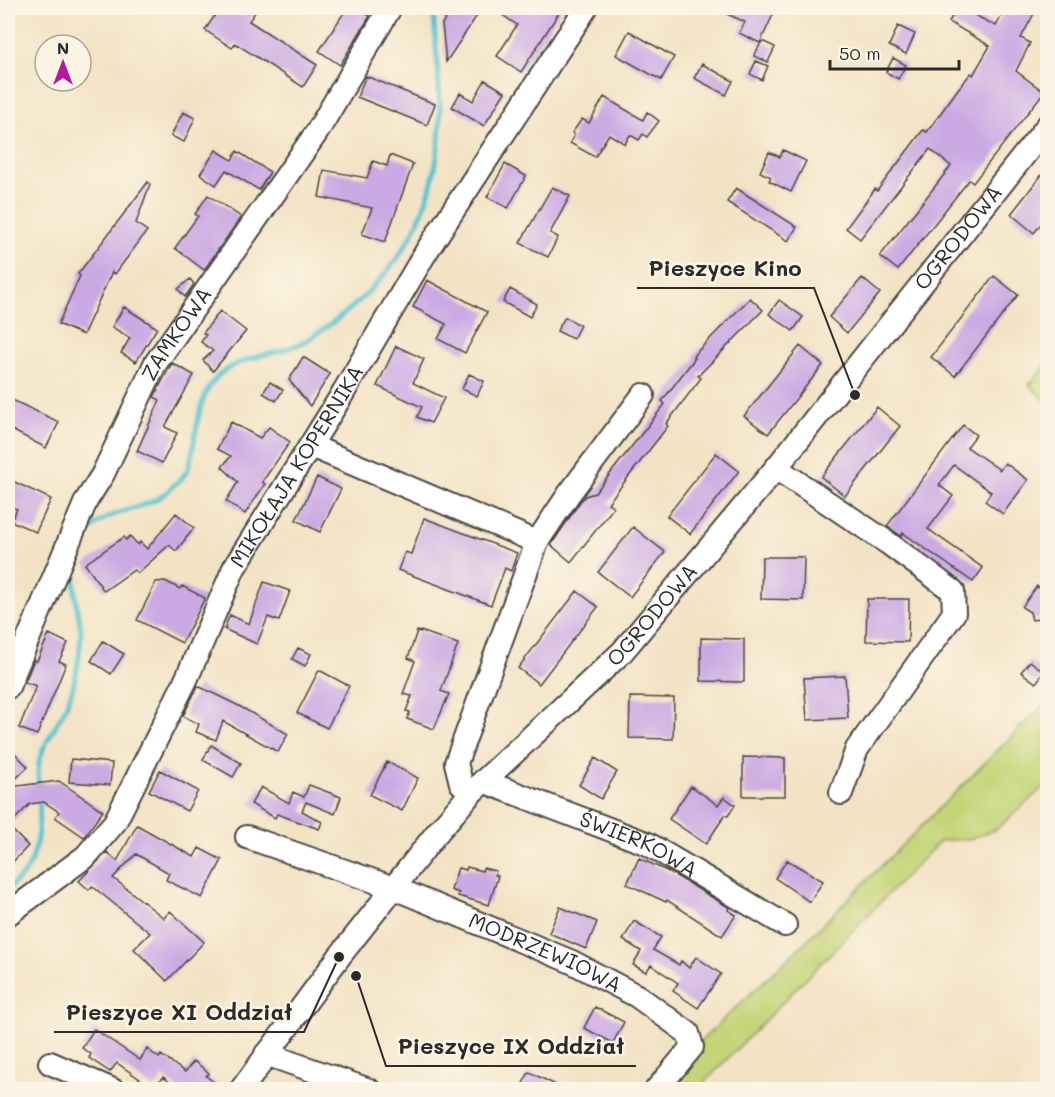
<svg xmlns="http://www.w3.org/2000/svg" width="1055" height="1097" font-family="Mali,sans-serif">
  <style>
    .green { fill: #c4d578; stroke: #788052; stroke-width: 1.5 }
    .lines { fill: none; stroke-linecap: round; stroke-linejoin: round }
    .stream { stroke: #57c4d0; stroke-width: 5 }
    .building { fill: #cba9e3 }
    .minor-casing { stroke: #494742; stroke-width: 26 }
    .minor { stroke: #fff; stroke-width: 22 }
    .labels { text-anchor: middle; stroke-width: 5; stroke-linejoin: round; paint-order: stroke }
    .street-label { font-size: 21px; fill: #2b2b2b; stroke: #fcf5e5 }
    .leader { fill: none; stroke: #2b2b2b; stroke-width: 2 }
    .callout-dot { fill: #2b2b2b; stroke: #fcf5e5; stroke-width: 2 }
    .callout-label { font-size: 22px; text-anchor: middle; font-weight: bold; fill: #2b2b2b; stroke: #fcf5e5; stroke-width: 5; stroke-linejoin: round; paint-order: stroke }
  </style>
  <rect width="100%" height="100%" fill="#fcf5e5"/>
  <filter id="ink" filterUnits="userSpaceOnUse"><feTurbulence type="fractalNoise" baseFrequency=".0167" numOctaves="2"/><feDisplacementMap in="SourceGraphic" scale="12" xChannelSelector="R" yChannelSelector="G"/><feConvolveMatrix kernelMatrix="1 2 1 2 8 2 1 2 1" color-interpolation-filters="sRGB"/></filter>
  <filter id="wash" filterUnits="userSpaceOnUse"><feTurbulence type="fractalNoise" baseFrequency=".008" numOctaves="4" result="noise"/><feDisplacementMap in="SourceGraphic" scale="24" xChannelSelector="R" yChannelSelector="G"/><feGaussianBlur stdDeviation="1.35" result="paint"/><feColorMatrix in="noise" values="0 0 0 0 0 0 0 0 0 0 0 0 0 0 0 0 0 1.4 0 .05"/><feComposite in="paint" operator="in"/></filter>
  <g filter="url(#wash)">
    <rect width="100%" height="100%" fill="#f3e3c5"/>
    <path class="green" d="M1047 365V402L1029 385Z
      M1047 701V784L997 829 970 839 940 841 698 1089 649 1090 799 948Z"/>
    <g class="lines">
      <path class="stream" d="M8 889C15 882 25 875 29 866 38 849 40 816 40 797 39 783 36 768 41 755 47 738 58 723 66 707 75 685 80 657 81 634 81 625 78 616 77 607 73 582 73 558 87 535 105 507 149 512 170 489 176 483 185 477 188 469 198 440 194 403 216 378 240 353 280 357 309 339 389 288 436 223 440 125 441 90 436 54 434 18L436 8"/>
    </g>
    <g id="blocks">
      <path class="building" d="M220 8H258L249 21 317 65 303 87 235 43 232 48 205 30Z
        M347 8H357L370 16 340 65 319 51Z
        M453 8H482L446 62 442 24Z
        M492 8H562L521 72 497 56 517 25Z
        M714 8H776L760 43 739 33 745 22Z
        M957 8H961L996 26 1006 8H1037L1021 38 1030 43 1016 71 1044 92 973 183 969 180 898 270 880 256 951 166 930 149 860 239 846 228 875 189 877 191 923 130 927 132 958 89 971 73 973 75 990 46 949 22Z
        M898 26 915 34 906 54 889 46Z
        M629 31 674 57 661 80 616 55Z
        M762 41 775 47 768 62 754 56Z
        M893 58 906 65 898 79 886 72Z
        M756 61 768 66 762 80 750 74Z
        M702 64 733 81 726 95 694 78Z
        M366 76 435 104 427 125 357 97Z
        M485 80 505 92 484 126 452 107 460 93 473 101Z
        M604 97 643 120 647 112 659 121 647 137 643 134 639 140 630 135 625 144 609 134 595 157 570 143 574 135 572 133 582 119 589 123Z
        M183 112 195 118 184 142 171 136Z
        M216 150 232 160 237 151 270 172 259 190 226 170 216 185 200 174Z
        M783 150 806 161 791 192 769 181 771 177 760 172 769 152 780 157Z
        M390 155 413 164 385 242 362 234 372 208 319 197 324 170 367 178 373 161 387 166Z
        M505 164 526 176 508 208 487 197Z
        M1047 168V216L1034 233 1011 214Z
        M148 182 150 184 136 223 147 231 115 274 112 272 83 335 58 324 80 276 78 274Z
        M552 187 570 196 550 233 558 237 548 257 520 243Z
        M736 188 797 227 788 241 727 202Z
        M208 195 241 217 204 270 175 248 198 216 195 214Z
        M994 276 1018 295 955 376 931 357Z
        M862 278 880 293 847 333 829 317Z
        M190 279 194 284 185 297 178 289Z
        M427 280 487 312 465 353 438 339 446 324 413 307Z
        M510 289 537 304 530 317 503 302Z
        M750 298 763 310 698 376 701 378 666 424 668 426 608 503 614 507 571 562 551 545 580 502 585 496 595 493 665 404 662 401 695 358 693 356Z
        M779 300 803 317 793 331 769 314Z
        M124 307 157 328 136 362 121 353 130 338 112 327Z
        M220 311 246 331 213 371 203 360 213 351 201 342 206 335 203 333Z
        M565 317 580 325 573 339 557 331Z
        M396 346 424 359 413 383 444 398 431 423 417 417 422 407 377 386Z
        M800 346 823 365 768 434 744 416Z
        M303 357 330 374 310 406 289 380Z
        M172 363 194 375 165 427 177 433 162 463 137 451 160 400 154 397Z
        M469 374 484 381 477 396 462 389Z
        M270 382 283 390 276 401 263 393Z
        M8 398 59 422 46 448 8 428Z
        M877 407 900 426 845 496 821 477Z
        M231 422 260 438 269 427 290 442 262 482 265 484 245 514 226 501 238 482 222 467 231 456 217 449Z
        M963 425 976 435 967 447 1000 470 1005 463 1028 480 1003 514 985 501 991 492 954 465 939 485 953 496 928 529 983 568 973 582 903 533 901 536 887 526Z
        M716 453 739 471 690 534 667 516Z
        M317 477 341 489 320 532 296 520Z
        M8 479 51 499 36 532 11 521 17 509 8 505Z
        M176 513 194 528 176 551 169 545 138 573 134 570 104 591 85 564 124 537 126 540 130 536 138 545 140 542 147 549Z
        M424 518 517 553 511 571 505 568 491 605 398 570 405 552 411 554Z
        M633 527 665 552 630 597 598 572Z
        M762 557H804L803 600 761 599Z
        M165 581 180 589 182 586 205 598 182 643 137 620 156 582Z
        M264 582 290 591 279 621 268 617 257 644 224 629 230 615 249 624Z
        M1037 586 1047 594V625L1039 619 1032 620 1030 612 1022 607Z
        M577 591 598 607 539 684 518 668Z
        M867 599H909L908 642 866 641Z
        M417 631 420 632 421 631 458 644 441 691 449 694 434 729 407 719 410 712 406 711 412 696 403 694 415 661 408 658Z
        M49 634 68 643 59 661 66 664 37 735 19 728 36 686 25 682 34 660 37 661Z
        M701 638 744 639V682L701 681Z
        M103 641 124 654 111 674 91 661Z
        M298 648 311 654 305 666 292 659Z
        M1030 661 1044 672 1036 683 1021 672Z
        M319 670 349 686 327 728 297 713Z
        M845 676 848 718 807 720 804 678Z
        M198 686 239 706 288 734 278 752 223 721 216 740 196 732 199 724 183 716Z
        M630 697 674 698 673 739 629 738Z
        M211 745 241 763 233 777 203 760Z
        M8 746 28 767 8 786Z
        M743 757 785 758V796H743Z
        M595 758 617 772 601 799 579 785Z
        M71 759 112 763 110 785 69 782Z
        M387 762 418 778 402 811 370 795Z
        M160 770 198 791 187 811 149 791Z
        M59 781 103 811 84 837 55 817 59 812 44 802 30 804 8 826 28 846 8 867V787Z
        M309 785 341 797 335 814 306 802 302 811 322 822 319 829 277 814 275 818 251 804 261 787 289 803 293 792 304 797Z
        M691 786 718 805 724 797 735 805 728 816 725 815 706 844 669 819Z
        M137 825 194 857 199 848 222 860 202 898 166 880 169 873 136 854 113 878 164 918 170 911 204 942 167 981 134 949 150 933 92 886 89 890 79 881 107 852 117 861Z
        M639 858 671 873 730 908 728 910 736 915 722 936 667 900 666 902 627 884Z
        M787 860 823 881 810 902 775 878Z
        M467 867 482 871 483 868 496 871 495 875 498 876 489 905 458 896 459 893 451 890 458 868 466 870Z
        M560 907 597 922 586 949 549 933Z
        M634 921 661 937 653 950 679 965 681 961 689 968 696 957 721 974 698 1008 673 991 678 983 651 965 646 972 633 965 641 951 623 940Z
        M595 1007 624 1022 613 1043 584 1028Z
        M94 1029 140 1060 147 1049 159 1058 161 1055 185 1072 194 1061 209 1073 206 1076 223 1089H179L163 1077 154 1089 117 1063 110 1072 89 1058 91 1054 82 1048Z
        M529 1072 564 1089H520Z"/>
    </g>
  </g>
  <g filter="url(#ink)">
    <use href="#blocks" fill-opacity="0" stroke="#494742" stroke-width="1.5"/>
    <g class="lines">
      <g class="minor-casing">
        <g id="minor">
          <path d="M311 446 537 542"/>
          <path d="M776 468 888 543 953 591 954 613 857 749 841 793"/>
          <path id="s1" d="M8 687 86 501 103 474 155 364 317 132 390 8"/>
          <path id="s2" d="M483 781 648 844 785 925"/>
          <path d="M471 793 461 783 456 763 537 542 569 494 643 395"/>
          <path id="s3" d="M247 837 394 888 572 962 637 996 688 1033 692 1047 656 1090"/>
          <path id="s4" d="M8 914 86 856 115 822 186 680 234 568 340 398 426 252 586 8"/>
          <path d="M266 1054 369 1090"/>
          <path d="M50 1063 113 1090"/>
          <path id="s5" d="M241 1090 339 957 436 834 471 793 622 652 776 468 1048 125"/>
        </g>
      </g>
      <use href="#minor" class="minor"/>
    </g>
  </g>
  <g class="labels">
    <g class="street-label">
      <text dy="7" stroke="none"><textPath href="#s5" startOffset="1116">OGRODOWA</textPath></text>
      <text dy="7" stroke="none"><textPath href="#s1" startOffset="392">ZAMKOWA</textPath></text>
      <text dy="7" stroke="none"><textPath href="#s4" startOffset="542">MIKOŁAJA KOPERNIKA</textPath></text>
      <text dy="7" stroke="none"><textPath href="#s5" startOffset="630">OGRODOWA</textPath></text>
      <text dy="7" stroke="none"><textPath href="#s2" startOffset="168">ŚWIERKOWA</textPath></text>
      <text dy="7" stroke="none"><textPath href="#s3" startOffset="320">MODRZEWIOWA</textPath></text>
    </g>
  </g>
  <path class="leader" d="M855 395L814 288H637M339 957L304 1032H54M356 976L386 1066H636"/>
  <g class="callout-dot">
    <circle cx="855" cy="395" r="6"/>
    <circle cx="339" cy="957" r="6"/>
    <circle cx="356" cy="976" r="6"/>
  </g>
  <g class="callout-label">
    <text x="725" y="276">Pieszyce Kino</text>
    <text x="179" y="1020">Pieszyce XI Oddział</text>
    <text x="511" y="1054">Pieszyce IX Oddział</text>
  </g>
  <rect width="1055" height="1097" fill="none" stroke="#fcf5e5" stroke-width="30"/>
  <g transform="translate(63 63)"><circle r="28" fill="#fcf5e5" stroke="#a8a49b" stroke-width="1.5"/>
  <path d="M0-4.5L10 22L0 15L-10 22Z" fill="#b5179e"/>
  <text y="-9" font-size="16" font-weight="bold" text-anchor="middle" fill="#2b2b2b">N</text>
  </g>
  <path d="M830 60v9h129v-9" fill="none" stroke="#2b2b2b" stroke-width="3"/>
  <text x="839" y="60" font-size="18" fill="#2b2b2b" stroke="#fcf5e5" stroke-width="4.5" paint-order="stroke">50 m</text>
</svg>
